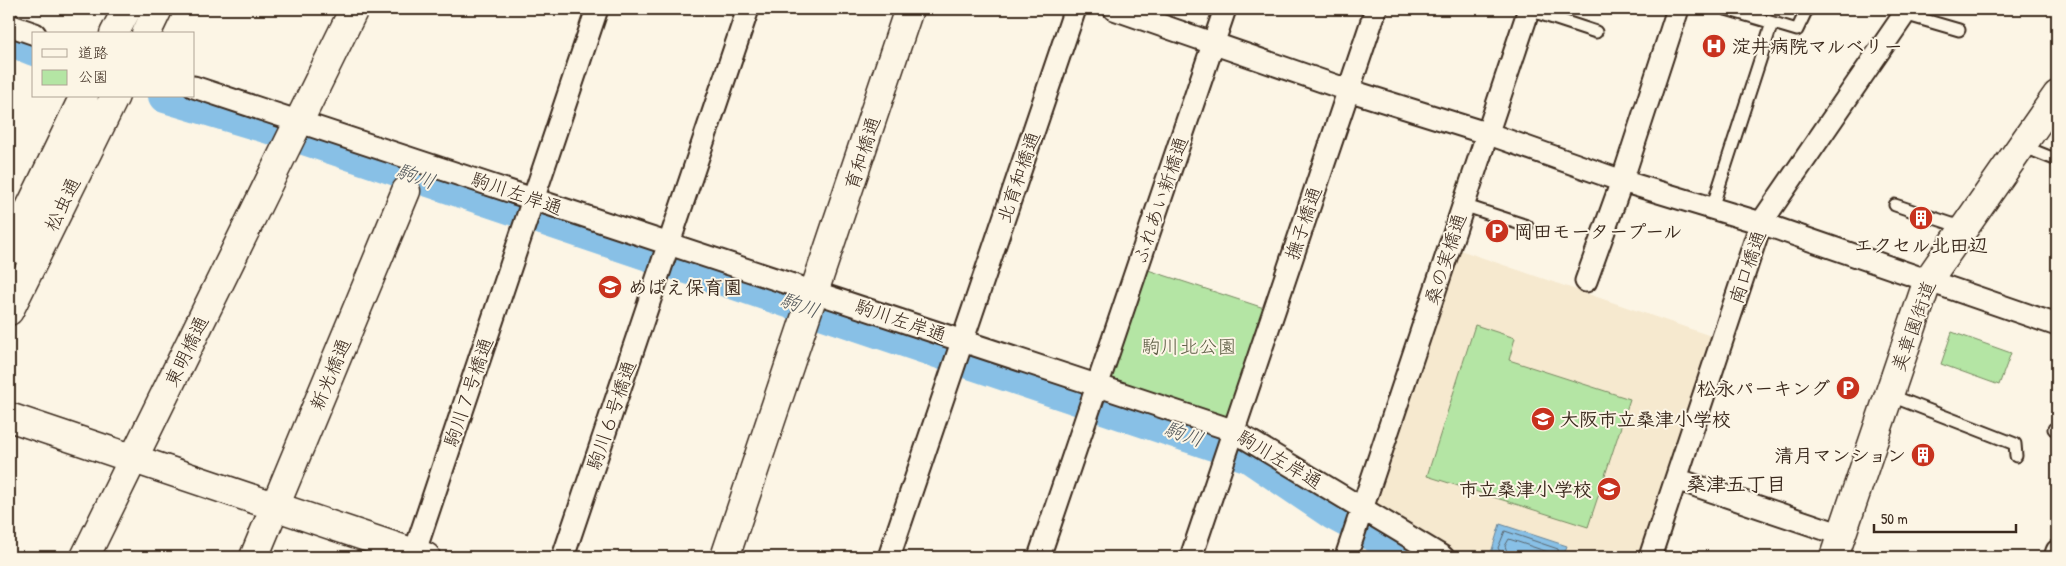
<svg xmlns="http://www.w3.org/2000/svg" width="2066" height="566" font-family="'Patrick Hand','Klee One',sans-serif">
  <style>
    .built { fill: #f6e9cf }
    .green { fill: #b4e5a4; stroke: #788861 }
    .water { fill: #88c0e6; stroke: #698496 }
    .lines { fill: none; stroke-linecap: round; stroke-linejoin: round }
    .shore { stroke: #5a666e; stroke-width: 1 }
    .river { stroke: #88c0e6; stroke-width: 34 }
    .service-casing { stroke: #3b2a1e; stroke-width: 15 }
    .minor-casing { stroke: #3b2a1e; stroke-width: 25 }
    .tertiary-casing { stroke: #3b2a1e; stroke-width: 31 }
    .service { stroke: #fcf5e5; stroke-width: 11 }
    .minor { stroke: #fcf5e5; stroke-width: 21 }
    .tertiary { stroke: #fcf5e5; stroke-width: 28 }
    .labels { text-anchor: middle; stroke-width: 4; stroke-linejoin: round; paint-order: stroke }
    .poi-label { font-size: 19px; font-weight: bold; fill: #3b2a1e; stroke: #fcf5e5; text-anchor: start }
    .street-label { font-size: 19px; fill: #3b2a1e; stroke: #fcf5e5 }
    .park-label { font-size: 19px; fill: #595940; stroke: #fcf5e5 }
    .water-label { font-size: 20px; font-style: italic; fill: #52575a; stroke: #fcf5e5 }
    .neighbourhood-label { font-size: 20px; font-weight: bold; fill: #3b2a1e; stroke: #fcf5e5 }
  </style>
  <rect width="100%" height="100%" fill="#fcf5e5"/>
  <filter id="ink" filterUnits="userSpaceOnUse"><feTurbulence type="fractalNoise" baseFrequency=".02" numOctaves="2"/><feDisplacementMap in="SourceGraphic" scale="10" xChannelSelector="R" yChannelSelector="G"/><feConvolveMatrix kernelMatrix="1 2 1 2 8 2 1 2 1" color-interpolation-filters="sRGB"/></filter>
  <g filter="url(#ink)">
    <path class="built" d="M1457 249 1714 337 1641 557H1451L1377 512 1373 501Z"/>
    <path class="green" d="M1148 270 1267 309 1228 421 1110 383Z
      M1475 325 1515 338 1509 360 1630 399 1588 527 1427 476Z
      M1952 332 2011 353 1999 385 1941 364Z"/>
    <path class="water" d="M1500 524 1567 546 1563 557H1504L1491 553Z"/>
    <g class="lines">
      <path class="shore" d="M1503 557 1498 548 1505 531 1558 549 1559 557
        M1509 557 1505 546 1509 539 1551 553 1553 557"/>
      <path class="river" d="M9 39 34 49
        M165 96 289 133 1249 456 1333 513 1415 557"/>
      <g class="service-casing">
        <path id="service" d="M1726 9 1797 30 1807 9
          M1529 10 1596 32
          M1904 14 1959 30
          M2022 146 2057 160
          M1463 205 1527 226
          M1895 205 1964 228
          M1712 208 1772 23
          M1889 395 2015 444 2016 456
          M2054 429 2057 430"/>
      </g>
      <g class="minor-casing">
        <path id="minor" d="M1114 9 1348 90 1492 135 1622 181 1761 223 2057 325
          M9 25 35 34
          M194 87 1232 430 1443 557
          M1586 281 1622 181 1678 9
          M1676 479 1842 535
          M413 557 597 9
          M563 557 748 9
          M889 557 1075 9
          M1039 557 1225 9
          M1191 557 1376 9
          M1346 557 1529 9
          M1650 557 1761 223 1908 9
          M2055 557 2057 551"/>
      </g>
      <g class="tertiary-casing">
        <path id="tertiary" d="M114 34 127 9
          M146 34 158 9
          M9 251 84 96
          M9 311 115 96
          M9 417 426 557
          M85 557 354 9
          M254 557 406 191
          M725 557 909 9
          M1834 557 1928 280 2057 95"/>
      </g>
      <use href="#service" class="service"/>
      <use href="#minor" class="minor"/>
      <use href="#tertiary" class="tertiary"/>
    </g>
  </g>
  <defs>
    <g id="hospital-disc" transform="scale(1.25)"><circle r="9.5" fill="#c8321e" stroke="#fcf5e5"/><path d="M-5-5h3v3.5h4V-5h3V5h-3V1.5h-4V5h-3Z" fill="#fff"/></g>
    <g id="building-disc" transform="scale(1.25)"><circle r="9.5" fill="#c8321e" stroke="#fcf5e5"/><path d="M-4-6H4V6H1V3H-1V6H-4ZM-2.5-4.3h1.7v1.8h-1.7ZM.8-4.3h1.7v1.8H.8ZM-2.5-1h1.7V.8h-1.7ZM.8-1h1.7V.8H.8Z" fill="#fff"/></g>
    <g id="parking-disc" transform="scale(1.25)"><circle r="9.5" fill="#c8321e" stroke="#fcf5e5"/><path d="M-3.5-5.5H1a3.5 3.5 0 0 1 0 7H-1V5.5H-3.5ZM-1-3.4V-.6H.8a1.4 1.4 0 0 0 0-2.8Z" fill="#fff"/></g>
    <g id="school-disc" transform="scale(1.25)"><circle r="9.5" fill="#c8321e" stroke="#fcf5e5"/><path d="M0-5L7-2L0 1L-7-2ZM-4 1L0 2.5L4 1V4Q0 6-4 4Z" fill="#fff"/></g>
  </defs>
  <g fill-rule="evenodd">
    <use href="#hospital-disc" x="1714" y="46"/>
    <use href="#building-disc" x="1921" y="218"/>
    <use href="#parking-disc" x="1497" y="231"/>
    <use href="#school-disc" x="610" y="287"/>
    <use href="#parking-disc" x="1848" y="388"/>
    <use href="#school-disc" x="1543" y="419"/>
    <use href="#building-disc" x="1923" y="455"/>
    <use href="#school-disc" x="1609" y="489"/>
  </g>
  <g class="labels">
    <g class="poi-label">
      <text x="1732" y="53">淀井病院マルベリー</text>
      <text x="1514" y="238">岡田モータープール</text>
      <text x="1921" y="252" text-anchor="middle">エクセル北田辺</text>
      <text x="628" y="294">めばえ保育園</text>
      <text x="1830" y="395" text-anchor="end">松永パーキング</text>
      <text x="1560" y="426">大阪市立桑津小学校</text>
      <text x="1906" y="462" text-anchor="end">清月マンション</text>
      <text x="1592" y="496" text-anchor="end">市立桑津小学校</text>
    </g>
    <g class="street-label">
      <text transform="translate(862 153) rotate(-72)" y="7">育和橋通</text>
      <text transform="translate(1018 177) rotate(-71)" y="7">北育和橋通</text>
      <text transform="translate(517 193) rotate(19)" y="7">駒川左岸通</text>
      <text transform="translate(1160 200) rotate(-71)" y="7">ふれあい新橋通</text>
      <text transform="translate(62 204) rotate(-64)" y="7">松虫通</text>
      <text transform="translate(1303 223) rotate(-71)" y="7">撫子橋通</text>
      <text transform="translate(1445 259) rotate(-72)" y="7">桑の実橋通</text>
      <text transform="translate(1747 267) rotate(-71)" y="7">南口橋通</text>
      <text transform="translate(901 320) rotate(19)" y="7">駒川左岸通</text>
      <text transform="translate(1913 326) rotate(-70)" y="7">美章園街道</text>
      <text transform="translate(186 351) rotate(-64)" y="7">東明橋通</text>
      <text transform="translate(330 374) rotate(-67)" y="7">新光橋通</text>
      <text transform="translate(468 392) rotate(-71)" y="7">駒川７号橋通</text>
      <text transform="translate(611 415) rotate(-71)" y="7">駒川６号橋通</text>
      <text transform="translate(1280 459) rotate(31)" y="7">駒川左岸通</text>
    </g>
    <g class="park-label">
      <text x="1189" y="353">駒川北公園</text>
    </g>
    <g class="water-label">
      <text transform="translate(416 176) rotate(19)" y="7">駒川</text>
      <text transform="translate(800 305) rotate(19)" y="7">駒川</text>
      <text transform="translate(1184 434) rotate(19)" y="7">駒川</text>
    </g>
    <g class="neighbourhood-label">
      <text x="1736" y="491">桑津五丁目</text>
    </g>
  </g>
  <rect width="2066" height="566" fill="none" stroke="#fcf5e5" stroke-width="30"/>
  <rect x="15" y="15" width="2036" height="536" fill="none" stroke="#3b2a1e" stroke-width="2" filter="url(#ink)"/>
  <rect x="32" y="32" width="162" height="65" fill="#fcf5e5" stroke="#afa495"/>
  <rect x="42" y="49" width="25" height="8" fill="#fcf5e5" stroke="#afa495"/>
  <text x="78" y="58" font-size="15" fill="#3b2a1e">道路</text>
  <rect x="42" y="70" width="25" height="15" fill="#b4e5a4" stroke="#afa495"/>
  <text x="78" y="82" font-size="15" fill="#3b2a1e">公園</text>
  <path d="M1874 524v8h142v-8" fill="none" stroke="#3b2a1e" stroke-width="2.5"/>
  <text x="1881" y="524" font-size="15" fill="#3b2a1e" stroke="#fcf5e5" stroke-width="4" paint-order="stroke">50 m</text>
</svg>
